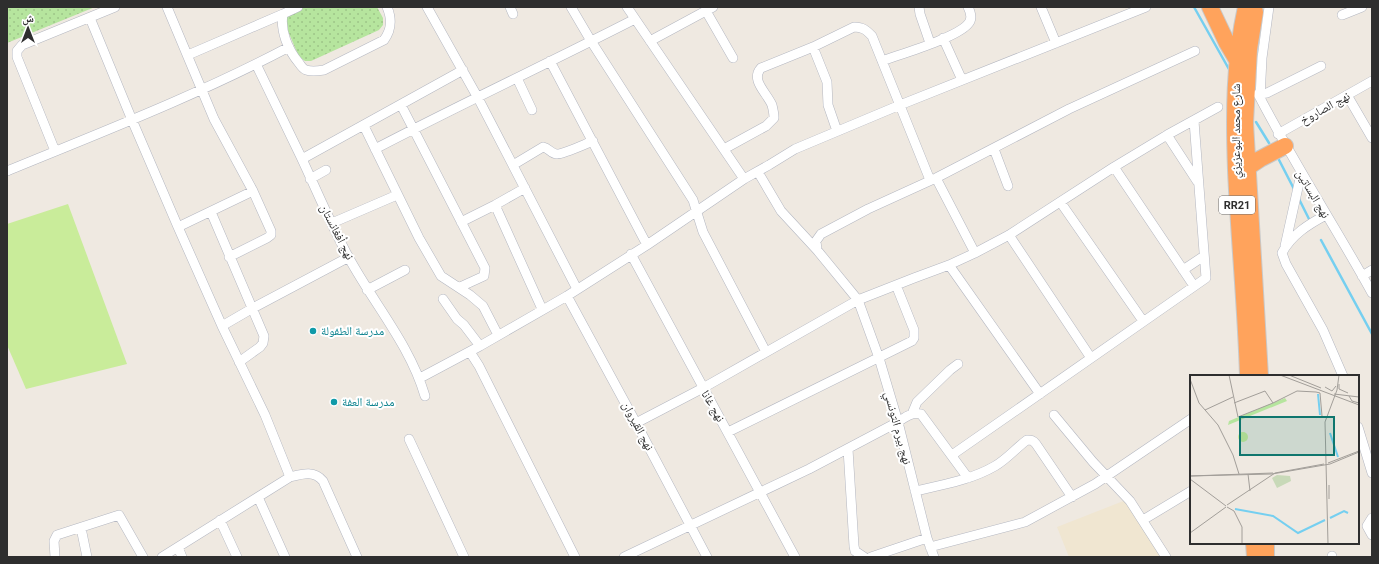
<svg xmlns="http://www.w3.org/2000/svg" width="1379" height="564" font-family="Roboto,'Noto Naskh Arabic',sans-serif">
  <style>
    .education { fill: #f0e6d1 }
    .grass { fill: url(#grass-dots) }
    .pitch { fill: #c9ec9a }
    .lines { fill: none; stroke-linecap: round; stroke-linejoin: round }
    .stream { stroke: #75cff0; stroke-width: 2.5 }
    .street-casing { stroke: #b4b7c1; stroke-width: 10 }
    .highway-casing { stroke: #c9c9c9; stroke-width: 18 }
    .street { stroke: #fff; stroke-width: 9 }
    .highway { stroke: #ffa35c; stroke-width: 16 }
    .culture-dot { fill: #0f9aa8; stroke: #fff; stroke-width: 1.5 }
    .labels { text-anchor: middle; stroke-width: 4; stroke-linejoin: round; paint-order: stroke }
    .shield { fill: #fff; stroke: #6d6d6d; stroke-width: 1 }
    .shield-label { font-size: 11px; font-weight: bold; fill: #2e2e2e }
    .street-label { font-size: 12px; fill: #2e2e2e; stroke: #fff }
    .culture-label { font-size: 12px; fill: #0d838f; stroke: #fff; text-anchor: start }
    .inset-river { fill: none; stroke: #75cff0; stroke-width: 2 }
    .inset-road { fill: none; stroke: #a29e99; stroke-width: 1 }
    .view { fill: #0f766e; fill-opacity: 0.15; stroke: #0f766e; stroke-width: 2 }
    .inset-edge { fill: none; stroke: #2e2e2e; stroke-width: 2 }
  </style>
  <defs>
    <pattern id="grass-dots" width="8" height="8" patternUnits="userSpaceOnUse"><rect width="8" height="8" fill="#b6e59e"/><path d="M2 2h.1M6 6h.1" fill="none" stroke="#9dc588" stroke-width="1.8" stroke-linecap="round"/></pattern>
  </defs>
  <rect width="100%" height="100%" fill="#efe9e1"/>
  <path class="education" d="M1126 500 1163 557H1069L1057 527Z"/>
  <path class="grass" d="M7 7H95L7 43Z
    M302 7H377L383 18V25L379 30 311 61H305L299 57 285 24V18Z"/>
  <path class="pitch" d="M68 204 127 364 26 389 7 345V224Z"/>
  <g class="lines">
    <path class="stream" d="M1194 7 1230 71
      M1256 122 1269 143
      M1277 156 1295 191
      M1299 199 1310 221
      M1321 240 1372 334"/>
    <g class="street-casing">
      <path id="street" d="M167 7 214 119 253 191 271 231V235L267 238 229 257
        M298 7 283 14C280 31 288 50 299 63 301 66 303 69 306 70 312 72 318 71 324 70L384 40C392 29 392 19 387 7
        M427 7 478 98 577 289
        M510 7 513 14
        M571 7 591 41 693 200 703 232 766 352
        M627 7 744 179
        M919 7 920 14 930 43
        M1041 7 1056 43
        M706 11 733 58
        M1342 15 1362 7
        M90 18 132 120 178 227 222 326 265 415 290 477
        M943 38 962 80
        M650 41 713 7
        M813 47 827 82 828 105 837 131
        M188 55 283 14
        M550 61 647 245
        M882 61C901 54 956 38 968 24 973 19 971 13 968 7
        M256 64C271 95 286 126 301 157 317 191 331 225 349 258 374 304 410 345 425 396
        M517 78 532 110
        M1258 94C1293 162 1335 226 1372 293
        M1260 94 1267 93 1321 66
        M1347 95 1372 138
        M1260 98 1262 58 1269 7
        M401 105 485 268 484 276 460 287
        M364 126 419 238 441 276 470 295 483 306 498 335
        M1278 134 1372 81
        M1167 135 1197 181
        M375 149C461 104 549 63 635 19
        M724 149 766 126 774 118C774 113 773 109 772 105 767 93 750 80 761 68L813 47 854 27C863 27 866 30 872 36L930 180
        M994 149 1008 186
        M55 151 17 57V51L22 45 115 7
        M302 159 463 70
        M513 165 543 147C549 148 551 154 557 154 564 154 585 144 593 141
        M1114 167 1194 286
        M7 171C102 132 198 95 289 47
        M758 172 781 211 817 250 858 300 879 358 898 422 927 538 934 557
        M936 178 975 253
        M310 179 326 170
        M1061 203 1143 321
        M495 205 542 309
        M211 212 264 336 263 343 260 347 239 362
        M1326 215C1309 224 1291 235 1282 253L1286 264 1323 330 1343 376
        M461 222 495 205 525 188
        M332 223 397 195
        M178 227 253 191
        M1009 235 1091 358
        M1285 246 1301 174
        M817 250 816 241 821 234 868 209 936 178 1069 109 1195 51
        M631 254 795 557
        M949 265 1040 394
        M1183 270 1204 256
        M1362 276 1372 270
        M367 290 405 270
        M567 296 636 423 707 557
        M443 299 457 319 464 325 480 346
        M222 326 253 308 349 257
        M470 352 479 366 575 557
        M420 378 480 346 567 296 647 245 744 179 769 165 795 149 900 105 1146 7
        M912 414 917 402 950 370 958 364
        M1054 415 1093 462 1130 501 1166 557
        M636 423 703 388 858 300 914 278 949 265 975 253 1009 235 1114 167 1167 135 1218 107
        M1358 427 1372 473
        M728 432 912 341 914 338V330L896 285
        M409 439 464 557
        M848 449 854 546 855 551 864 557
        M952 455 1206 278 1194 121
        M915 491C942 485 971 480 995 466 1007 459 1016 448 1027 440 1031 440 1033 440 1036 444L1072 497
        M258 497 285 557
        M1372 518 1367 526 1372 535
        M220 520 237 557
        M1143 520 1191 491
        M81 528 87 557
        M178 547 182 557
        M930 547 1025 522 1095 484 1191 419
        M1332 556V557
        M55 557 54 541 57 535 119 515 143 557
        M162 557 290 477C302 474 314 470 323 481L357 557
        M624 557 809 469 898 422C905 417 912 412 921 414L968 478
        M871 557 927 538"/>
    </g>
    <g class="highway-casing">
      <path id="highway" d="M1210 7 1227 43 1237 60
        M1246 7C1234 61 1234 115 1236 170 1239 239 1246 307 1248 376
        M1255 12 1249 49 1245 123 1260 376
        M1248 167 1260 159 1285 146
        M1254 543 1255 557
        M1266 543V557"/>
    </g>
    <use href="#street" class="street"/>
    <use href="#highway" class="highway"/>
  </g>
  <g class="culture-dot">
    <circle cx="313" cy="331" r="4"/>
    <circle cx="334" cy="402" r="4"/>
  </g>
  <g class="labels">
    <rect class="shield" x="1219" y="196" width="36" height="18" rx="3"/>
    <g class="shield-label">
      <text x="1237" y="209">RR21</text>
    </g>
    <g class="street-label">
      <text transform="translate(1325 108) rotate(-29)" y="4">نهج الصاروخ</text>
      <text transform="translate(1236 131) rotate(-90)" y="4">شارع محمد البوعزيزي</text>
      <text transform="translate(1313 194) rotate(59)" y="4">نهج البساتين</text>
      <text transform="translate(337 232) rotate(63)" y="4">نهج أفغانستان</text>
      <text transform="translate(713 406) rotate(60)" y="4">نهج غانا</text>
      <text transform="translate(638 426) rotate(62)" y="4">نهج القيروان</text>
      <text transform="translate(898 428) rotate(75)" y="4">نهج بيرم التونسي</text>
    </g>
    <g class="culture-label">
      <text x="321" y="335">مدرسة الطفولة</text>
      <text x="342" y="406">مدرسة العفة</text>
    </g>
  </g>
  <g transform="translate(1190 375)">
    <rect width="169" height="169" fill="#efe9e1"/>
    <path d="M95 23 97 26 38 50 39 46Z" fill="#b6e59e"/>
    <path d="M87 100 100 101 101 106 87 113 82 103Z" fill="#c8d9b8"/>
    <path d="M48 62a5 5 0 1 1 10 0a5 5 0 1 1-10 0Z" fill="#c9ec9a"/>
    <path class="inset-river" d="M128 19 130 40M140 58 148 82M45 134 83 141 108 158 135 145M140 143 154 136 158 138"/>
    <path class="inset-road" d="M39 0 48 42 83 28M90 0 169 30M99 0 131 13M0 4 9 28 28 50 43 80 49 99M149 9V14L158 18M135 12 142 16 146 11M126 17 130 18 132 41M144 19 169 22M159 21 162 26 169 28M44 28 75 16 83 28M83 28 107 16 126 17M15 35 43 22M138 88 169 76M58 99 60 116M0 101 83 98M0 101 82 99 140 89 169 77M0 104 36 131M139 124V110M37 130 85 98 134 89M37 132 44 136 52 152V169M0 158 36 132M138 169 135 47 147 15 149 0"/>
    <path class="view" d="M50 42H144V80H50Z"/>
    <rect width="169" height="169" class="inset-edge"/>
  </g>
  <rect width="1379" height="564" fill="none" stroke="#2e2e2e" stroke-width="16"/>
  <g transform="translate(28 28)" stroke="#ffffff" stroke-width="3" paint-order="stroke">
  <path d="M0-3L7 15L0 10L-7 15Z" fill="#2e2e2e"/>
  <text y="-6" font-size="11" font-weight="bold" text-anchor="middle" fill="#2e2e2e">ش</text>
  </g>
</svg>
